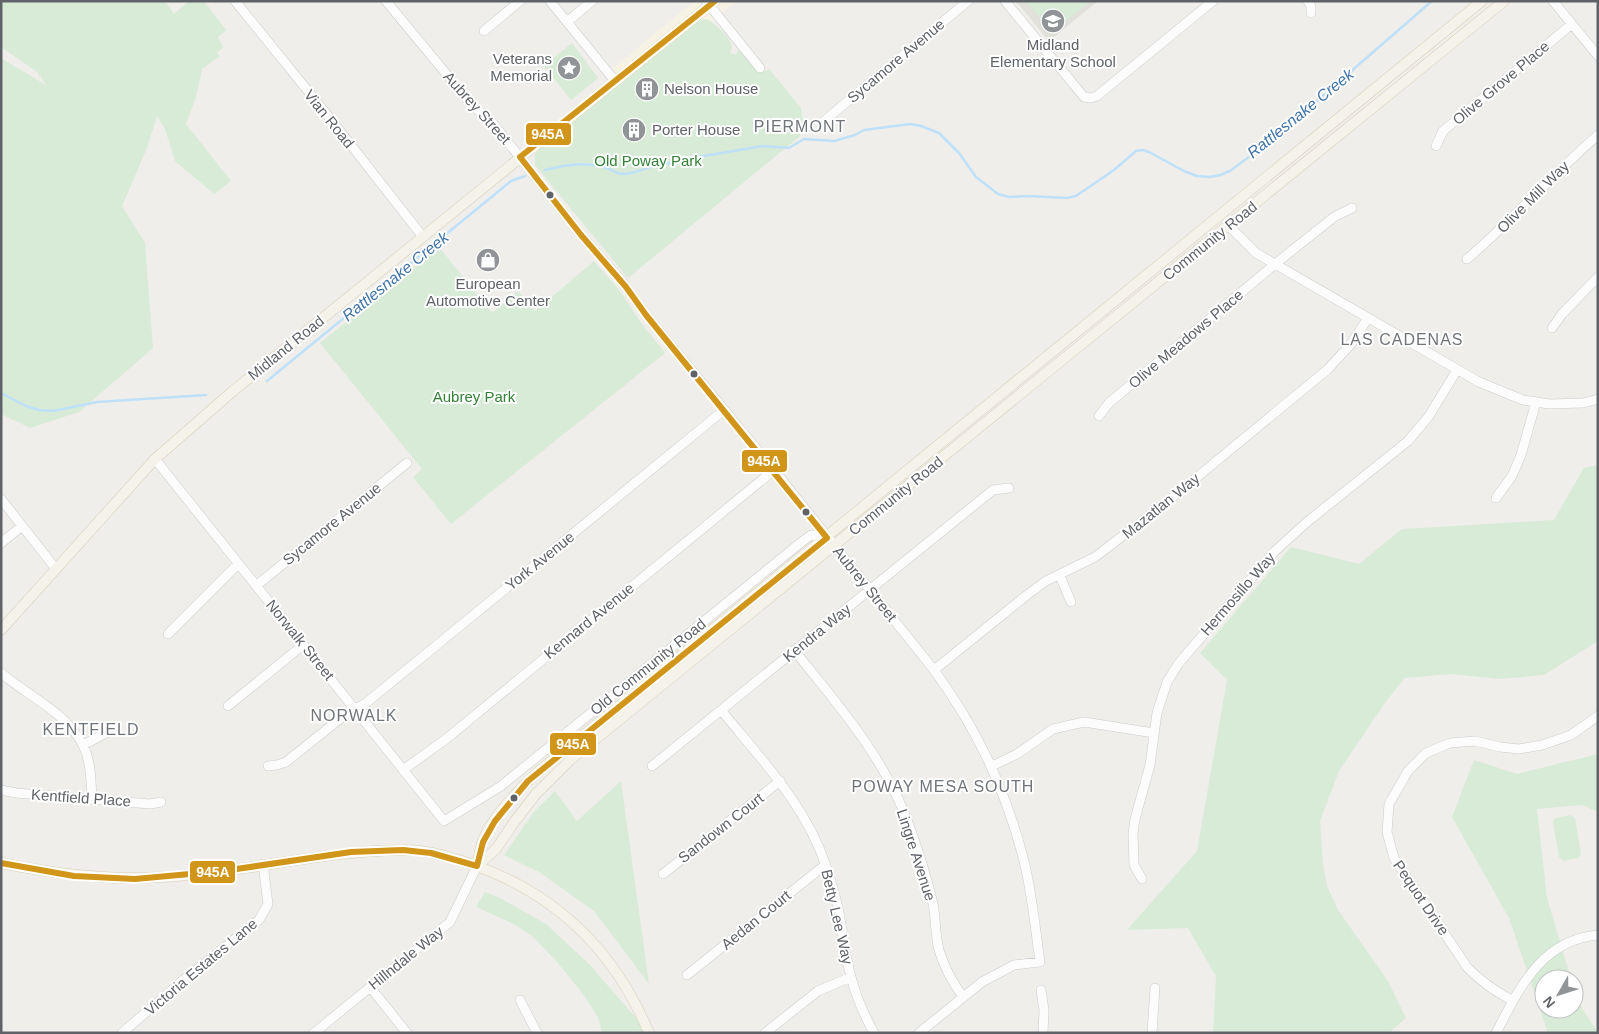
<svg xmlns="http://www.w3.org/2000/svg" width="1599" height="1034" font-family="Arial,sans-serif">
  <style>
    .commercial { fill: #f7f3e4 }
    .education { fill: #e2e0da }
    .green { fill: #d8ebd6 }
    .lines { fill: none; stroke-linecap: round; stroke-linejoin: round }
    .stream { stroke: #bfe0f9; stroke-width: 2.5 }
    .minor-casing { stroke: #cbcccc; stroke-width: 10 }
    .major-casing { stroke: #d7ceb8; stroke-width: 11 }
    .minor { stroke: #fdfcfc; stroke-width: 9 }
    .major { stroke: #f4f2e9; stroke-width: 10 }
    .bus-1-casing { stroke: #fff; stroke-width: 10 }
    .bus-1 { stroke: #d1951a; stroke-width: 6 }
    .bus-dot { fill: #5f6368; stroke: #fff; stroke-width: 2 }
    .labels { text-anchor: middle; stroke-width: 4; stroke-linejoin: round; paint-order: stroke }
    .poi-label { font-size: 15px; fill: #5f6368; stroke: #fff }
    .street-label { font-size: 15px; fill: #5f6368; stroke: #fff }
    .park-label { font-size: 15px; fill: #348238; stroke: #fff }
    .water-label { font-size: 16px; font-style: italic; fill: #4174aa; stroke: #fff }
    .neighbourhood-label { font-size: 16px; letter-spacing: 1px; fill: #70757a; stroke: #fff }
    .line-badge { stroke: #fff; stroke-width: 2 }
    .badge-label { font-size: 14px; text-anchor: middle; font-weight: bold; fill: #fff }
  </style>
  <rect width="100%" height="100%" fill="#efeeea"/>
  <path class="commercial" d="M694 1H737L627 88 612 69Z"/>
  <path class="education" d="M1016 1H1098L1049 41Z"/>
  <path class="green" d="M1 1H165L174 14 189 1H204L226 30 218 37 223 47 217 53 220 56 202 69 196 97 186 124 231 181 214 194 175 161 165 129 157 116 147 148 122 206 145 243 153 348 79 412 30 428 1 414V58L46 85 37 72 1 47Z
    M1026 1H1091L1054 30H1050Z
    M705 19C712 20 729 36 732 45 732 48 731 50 730 53L736 55 739 49 761 71H766L769 69 801 108 802 118 809 120 808 126H806L799 137 628 278 535 165V155L538 150 700 20Z
    M572 43 598 78 571 100 544 66Z
    M439 247 492 313 518 291 535 311 594 261 619 290 642 324 665 353 451 524 413 477 422 469 320 343Z
    M1598 465V641L1544 675 1500 679 1451 674 1405 678 1384 704 1339 771 1320 821 1323 865 1327 886 1338 910 1388 981 1406 1018 1389 1033H1213L1216 976 1188 928 1127 930 1197 851 1227 680 1200 653 1291 547 1359 564 1402 529 1554 520 1584 468Z
    M1598 754V812L1582 805 1537 809 1547 898 1571 979H1544V1009H1574V989L1578 1002 1598 1033H1548L1509 918 1452 817 1474 760 1517 774Z
    M621 781 649 984 594 911 539 872 504 855 533 813 555 791 577 821Z
    M1570 815 1575 818 1581 854 1578 858 1564 861 1559 857 1553 822 1556 818Z
    M485 892 500 898 546 924 590 965 649 1033H602L598 1017 583 994 557 962 533 937 516 925 476 907Z"/>
  <g class="lines">
    <path class="stream" d="M545 170C565 165 585 161 607 168 612 170 616 173 621 174 635 175 650 165 663 164 672 163 678 162 686 159L763 146 789 148 804 139 834 141 855 135 864 130 910 124 921 126 939 133 959 153 976 177 998 194 1009 197 1028 196 1067 198 1076 196 1114 170 1136 151 1143 150 1149 152 1184 171 1197 176 1210 177 1220 175 1230 171 1273 139 1432 1
      M267 381 511 181 525 176
      M1 393 26 406 39 410 53 411 97 402 206 395"/>
    <g class="minor-casing">
      <path id="minor" d="M235 1 325 112 423 237
        M386 1 472 105 492 122 581 235 621 280 646 315 774 470 934 670C977 729 1004 786 1023 857 1032 891 1035 927 1040 962L1014 965 982 982 919 1033
        M550 1 615 81
        M706 1 760 68
        M1005 1 1084 97 1091 98 1097 96 1213 1
        M1308 1 1311 6V13
        M1553 1 1598 56
        M567 22 592 1
        M484 31 520 1
        M824 121 968 1
        M1436 146 1443 131 1572 24
        M1229 226 1256 253 1479 382 1523 400 1549 404 1583 403 1598 399
        M1467 259C1513 220 1552 175 1598 135
        M1552 328 1562 314 1598 277
        M1099 416 1109 403 1275 264 1334 217 1352 208
        M155 459 444 821 501 786 799 544 811 535 827 538
        M1496 498 1512 476 1521 455 1536 402
        M1 499 56 569
        M1 543 22 526
        M1060 576 1071 602
        M256 586 407 463
        M168 634 238 564
        M794 650C839 706 886 759 910 828 919 853 927 878 933 904 936 919 935 935 939 950 944 967 953 983 963 997
        M934 670 1027 595 1046 581 1095 557 1162 506 1328 369 1351 344 1368 318
        M1 673C28 696 66 712 83 745 91 761 91 781 92 799
        M228 706 303 645
        M721 710C760 758 806 805 826 866 831 881 836 898 839 913 843 934 845 956 851 977 856 996 864 1015 874 1033
        M83 745 106 733
        M268 766 277 765 286 762 346 714 366 703 724 410
        M652 766 993 490 1009 488
        M992 766 1017 754 1053 729 1084 722 1154 733
        M403 770 446 739 774 470
        M1 790 16 793 150 804 161 802
        M663 874 780 781
        M1142 879 1134 865 1133 833 1135 819 1150 765 1157 713 1167 682 1179 663 1275 551 1307 522 1408 441 1429 416 1457 370
        M687 975 825 865
        M370 987 407 1033
        M1041 990 1044 1010 1043 1033
        M520 1000 537 1033
        M1513 1001C1495 991 1481 982 1467 967L1394 858 1387 832 1389 804 1408 771 1426 753 1450 743 1475 741 1500 747 1519 749 1542 745 1571 735 1598 716
        M122 1033 182 981 259 920 268 904 263 864
        M314 1033 450 922 477 866
        M765 1033 818 991 851 977
        M1152 1033 1155 988
        M1496 1033C1519 989 1541 940 1598 935"/>
    </g>
    <g class="major-casing">
      <path id="major" d="M1 630 155 459 233 391 531 149 715 1
        M1 863C55 874 108 881 162 877 243 873 321 851 402 850 424 849 448 856 468 863 555 892 614 949 649 1033
        M477 866 496 849 515 821 536 794 571 759 1504 1
        M477 866C479 858 480 850 482 843 491 818 519 789 538 772L1482 1"/>
    </g>
    <use href="#minor" class="minor"/>
    <use href="#major" class="major"/>
    <g class="bus-1-casing">
      <path id="bus-1" d="M1 863 74 876 135 879 223 871 351 852 403 850 431 853 477 866 483 842 495 821 528 781 827 538 646 315 626 287 581 235 520 157 715 1"/>
    </g>
    <use href="#bus-1" class="bus-1"/>
  </g>
  <defs>
    <g id="school-disc" transform="scale(1.25)"><circle r="9.5" fill="#919496" stroke="#fff"/><path d="M0-5L7-2L0 1L-7-2ZM-4 1L0 2.5L4 1V4Q0 6-4 4Z" fill="#fff"/></g>
    <g id="sight-disc" transform="scale(1.25)"><circle r="9.5" fill="#919496" stroke="#fff"/><path d="M0-6L1.8-2.2L6-1.7L2.9 1.2L3.7 5.4L0 3.3L-3.7 5.4L-2.9 1.2L-6-1.7L-1.8-2.2Z" fill="#fff"/></g>
    <g id="building-disc" transform="scale(1.25)"><circle r="9.5" fill="#919496" stroke="#fff"/><path d="M-4-6H4V6H1V3H-1V6H-4ZM-2.5-4.3h1.7v1.8h-1.7ZM.8-4.3h1.7v1.8H.8ZM-2.5-1h1.7V.8h-1.7ZM.8-1h1.7V.8H.8Z" fill="#fff"/></g>
    <g id="shop-disc" transform="scale(1.25)"><circle r="9.5" fill="#919496" stroke="#fff"/><path d="M-5-2.5h2.3a2.7 3.5 0 0 1 5.4 0H5L5.5 6h-11ZM-1.5-2.5h3a1.5 2.3 0 0 0-3 0Z" fill="#fff"/></g>
  </defs>
  <g fill-rule="evenodd">
    <use href="#school-disc" x="1053" y="21"/>
    <use href="#sight-disc" x="569" y="68"/>
    <use href="#building-disc" x="647" y="89"/>
    <use href="#building-disc" x="634" y="130"/>
    <use href="#shop-disc" x="488" y="260"/>
  </g>
  <g class="bus-dot">
    <circle cx="550" cy="195" r="4.5"/>
    <circle cx="694" cy="374" r="4.5"/>
    <circle cx="806" cy="512" r="4.5"/>
    <circle cx="514" cy="798" r="4.5"/>
  </g>
  <g class="labels">
    <g class="poi-label">
      <text x="1053" y="50">Midland<tspan x="1053" dy="17">Elementary School</tspan></text>
      <text x="552" y="64" text-anchor="end">Veterans<tspan x="552" dy="17">Memorial</tspan></text>
      <text x="664" y="94" text-anchor="start">Nelson House</text>
      <text x="652" y="135" text-anchor="start">Porter House</text>
      <text x="488" y="289">European<tspan x="488" dy="17">Automotive Center</tspan></text>
    </g>
    <g class="street-label">
      <text transform="translate(896 61) rotate(-40)" y="5">Sycamore Avenue</text>
      <text transform="translate(1501 83) rotate(-40)" y="5">Olive Grove Place</text>
      <text transform="translate(477 108) rotate(48)" y="5">Aubrey Street</text>
      <text transform="translate(329 119) rotate(51)" y="5">Vian Road</text>
      <text transform="translate(1533 197) rotate(-45)" y="5">Olive Mill Way</text>
      <text transform="translate(1210 241) rotate(-39)" y="5">Community Road</text>
      <text transform="translate(1186 339) rotate(-40)" y="5">Olive Meadows Place</text>
      <text transform="translate(286 348) rotate(-39)" y="5">Midland Road</text>
      <text transform="translate(896 496) rotate(-39)" y="5">Community Road</text>
      <text transform="translate(1161 506) rotate(-39)" y="5">Mazatlan Way</text>
      <text transform="translate(332 524) rotate(-39)" y="5">Sycamore Avenue</text>
      <text transform="translate(540 561) rotate(-39)" y="5">York Avenue</text>
      <text transform="translate(865 584) rotate(51)" y="5">Aubrey Street</text>
      <text transform="translate(1238 594) rotate(-49)" y="5">Hermosillo Way</text>
      <text transform="translate(589 621) rotate(-39)" y="5">Kennard Avenue</text>
      <text transform="translate(817 633) rotate(-39)" y="5">Kendra Way</text>
      <text transform="translate(300 640) rotate(51)" y="5">Norwalk Street</text>
      <text transform="translate(648 667) rotate(-39)" y="5">Old Community Road</text>
      <text transform="translate(81 798) rotate(4)" y="5">Kentfield Place</text>
      <text transform="translate(721 828) rotate(-38)" y="5">Sandown Court</text>
      <text transform="translate(916 855) rotate(72)" y="5">Lingre Avenue</text>
      <text transform="translate(1421 898) rotate(56)" y="5">Pequot Drive</text>
      <text transform="translate(837 917) rotate(77)" y="5">Betty Lee Way</text>
      <text transform="translate(756 920) rotate(-39)" y="5">Aedan Court</text>
      <text transform="translate(406 958) rotate(-39)" y="5">Hillndale Way</text>
      <text transform="translate(201 967) rotate(-40)" y="5">Victoria Estates Lane</text>
    </g>
    <g class="park-label">
      <text x="648" y="166">Old Poway Park</text>
      <text x="474" y="402">Aubrey Park</text>
    </g>
    <g class="water-label">
      <text transform="translate(1300 113) rotate(-39)" y="6">Rattlesnake Creek</text>
      <text transform="translate(395 276) rotate(-39)" y="6">Rattlesnake Creek</text>
    </g>
    <g class="neighbourhood-label">
      <text x="800" y="132">PIERMONT</text>
      <text x="1402" y="345">LAS CADENAS</text>
      <text x="354" y="721">NORWALK</text>
      <text x="91" y="735">KENTFIELD</text>
      <text x="943" y="792">POWAY MESA SOUTH</text>
    </g>
  </g>
  <g class="line-badge">
    <rect x="525" y="122" width="47" height="24" rx="5" fill="#d1951a"/>
    <rect x="741" y="449" width="47" height="24" rx="5" fill="#d1951a"/>
    <rect x="549" y="732" width="48" height="24" rx="5" fill="#d1951a"/>
    <rect x="189" y="860" width="47" height="24" rx="5" fill="#d1951a"/>
  </g>
  <g class="badge-label">
    <text x="548" y="139">945A</text>
    <text x="764" y="466">945A</text>
    <text x="573" y="749">945A</text>
    <text x="213" y="877">945A</text>
  </g>
  <rect width="1599" height="1034" fill="none" stroke="#5f6368" stroke-width="5"/>
  <g transform="translate(1559 994) rotate(231)"><circle r="24" fill="#ffffff" stroke="#bfc1c3"/>
  <path d="M0-4L9 19L0 12L-9 19Z" fill="#919496"/>
  <text y="-8" font-size="14" font-weight="bold" text-anchor="middle" fill="#5f6368">N</text>
  </g>
</svg>
